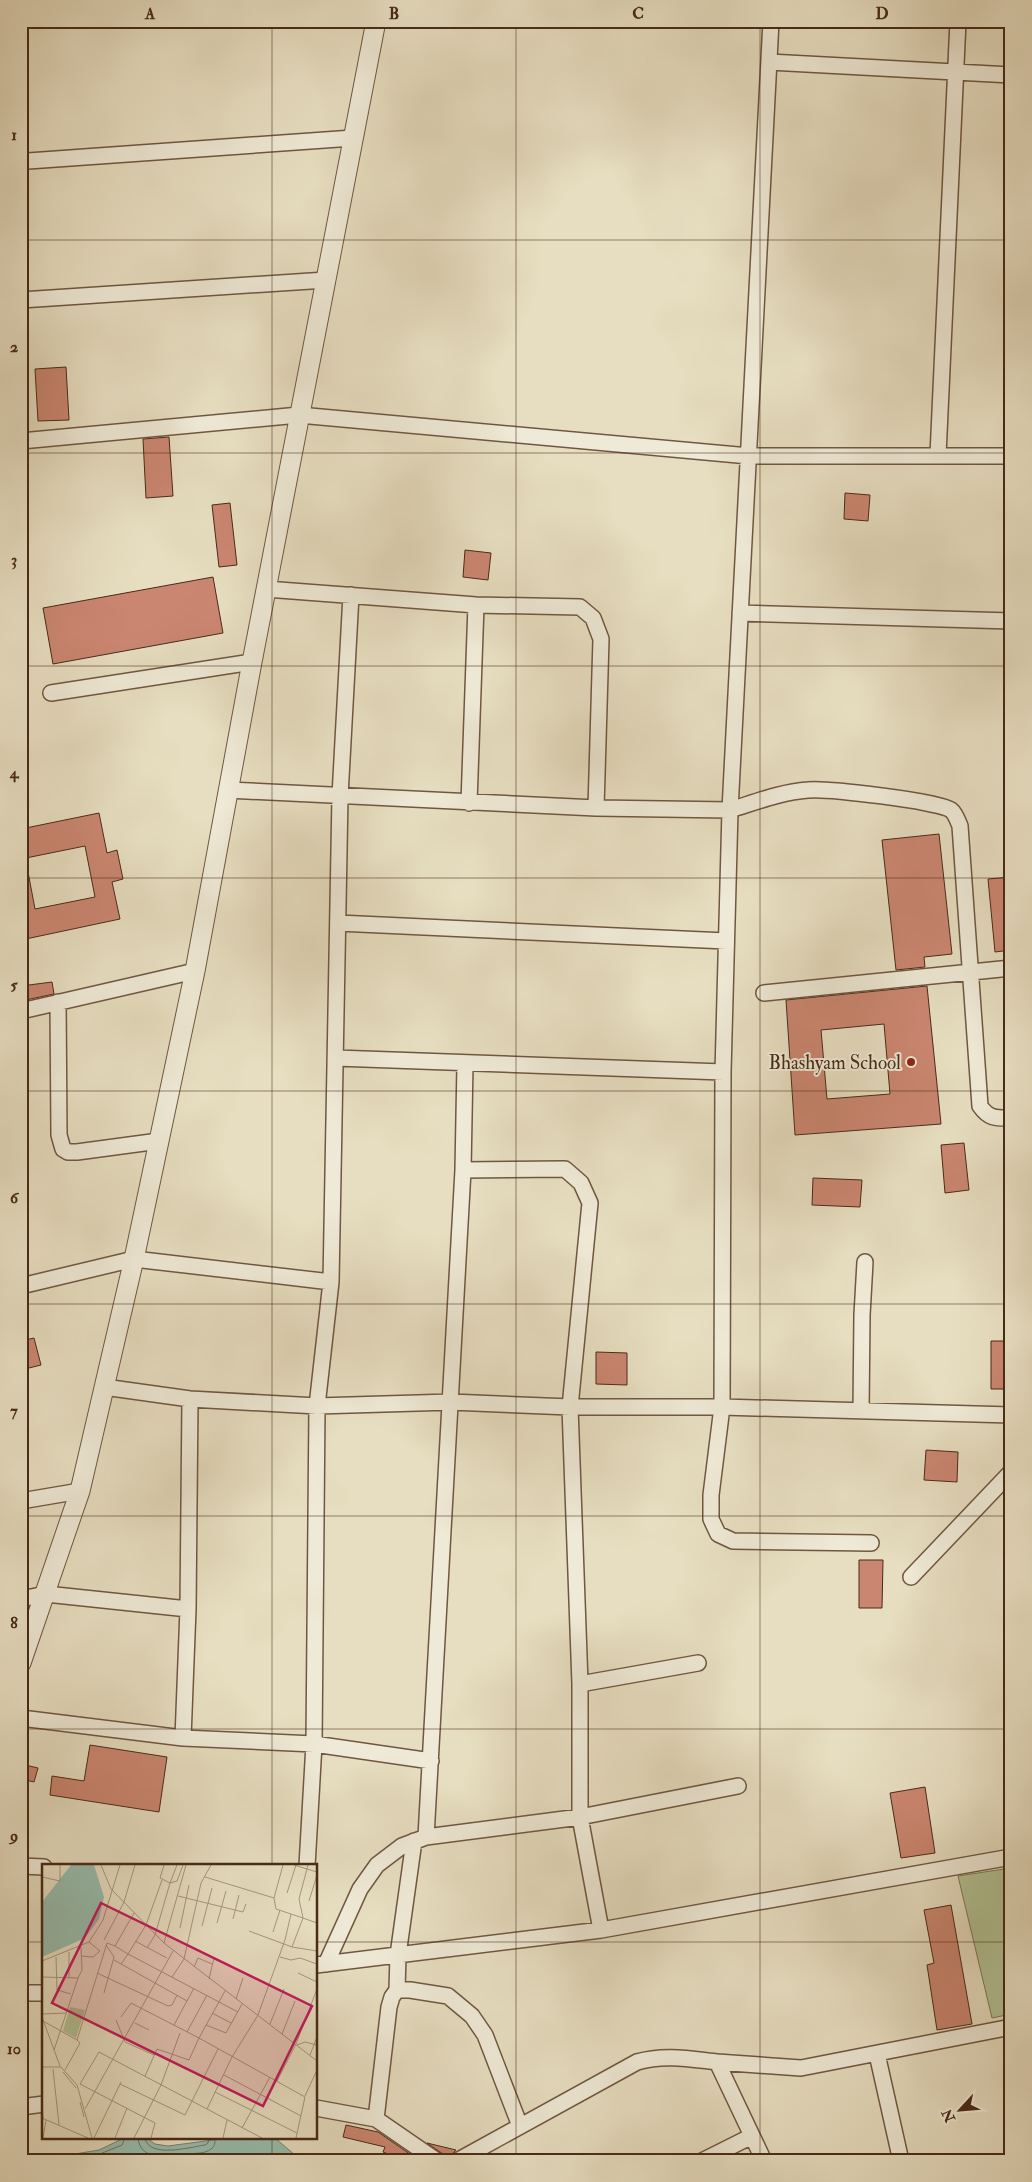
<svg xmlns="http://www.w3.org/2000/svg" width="1032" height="2182" font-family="'IM FELL Double Pica',serif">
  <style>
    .green { fill: #b2c296; stroke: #7d7656 }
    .water { fill: #97bdae; stroke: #778271 }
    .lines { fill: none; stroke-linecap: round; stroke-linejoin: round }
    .shore { stroke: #707462; stroke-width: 1 }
    .building { fill: #cb8671; stroke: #482a16; fill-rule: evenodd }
    .minor-casing { stroke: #705741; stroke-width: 18 }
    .tertiary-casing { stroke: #705741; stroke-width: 21 }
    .minor { stroke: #efead7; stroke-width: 15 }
    .tertiary { stroke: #efead7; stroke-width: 19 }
    .grid { fill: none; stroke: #482a16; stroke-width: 1; stroke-opacity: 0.55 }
    .poi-dot { fill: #8f2418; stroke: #efead7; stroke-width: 2 }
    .labels { text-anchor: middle; stroke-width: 4; stroke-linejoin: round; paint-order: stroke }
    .poi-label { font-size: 19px; fill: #482a16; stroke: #efead7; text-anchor: end }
    .inset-road { fill: none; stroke: #a7967d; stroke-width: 1 }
    .view { fill: #c2185b; fill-opacity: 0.15; stroke: #c2185b; stroke-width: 2.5 }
    .inset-edge { fill: none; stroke: #482a16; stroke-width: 2.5 }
    .neatline { fill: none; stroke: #482a16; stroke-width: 2 }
    .grid-label { font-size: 16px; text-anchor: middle; font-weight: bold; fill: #482a16 }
  </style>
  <rect width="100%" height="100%" fill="#e7dec1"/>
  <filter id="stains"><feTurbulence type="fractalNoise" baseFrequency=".004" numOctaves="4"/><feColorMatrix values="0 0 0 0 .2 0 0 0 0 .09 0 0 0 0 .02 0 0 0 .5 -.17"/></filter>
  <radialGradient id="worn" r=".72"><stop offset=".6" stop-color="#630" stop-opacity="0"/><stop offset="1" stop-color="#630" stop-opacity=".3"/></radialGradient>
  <path class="green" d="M1011 1868V2014L992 2018 958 1876Z"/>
  <path class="water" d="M124 2138H147L155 2144 168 2146 228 2138H275L302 2161H33L99 2150Z"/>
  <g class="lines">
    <path class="shore" d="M138 2138C140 2163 172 2156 188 2154 195 2153 205 2154 211 2149 215 2146 215 2143 215 2138
      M145 2138C148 2159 191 2147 205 2145L208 2143 209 2138
      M63 2161 100 2154 122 2145 125 2138"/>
  </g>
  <path class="building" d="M66 367 69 420 38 421 35 369Z
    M169 437 173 496 146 498 143 439Z
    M845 493 870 495 868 521 844 519Z
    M230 503 237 565 219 567 212 505Z
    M465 550 491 553 488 580 463 577Z
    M213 577 223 633 53 664 43 608Z
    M99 813 107 853 117 850 123 879 112 882 120 919 21 940V872H28L35 909 95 897 85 846 21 859V829Z
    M939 834 952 954 924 957 925 967 896 970 882 840Z
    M1011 877V950L995 952 988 879Z
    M52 982 54 994 21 1001V986Z
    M927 986 941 1124 795 1135 786 1000ZM884 1024 890 1094 827 1099 821 1030Z
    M964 1143 969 1190 945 1193 941 1145Z
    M813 1178 862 1180 860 1207 812 1205Z
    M34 1338 41 1365 21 1370V1341Z
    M991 1341H1011V1389H991Z
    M596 1352 627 1353V1385L596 1384Z
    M926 1450 958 1452 957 1482 924 1480Z
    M859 1560H883L882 1608H859Z
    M90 1745 167 1757 159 1812 50 1795 52 1776 84 1781Z
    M21 1764 38 1768 34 1782 21 1779Z
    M925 1787 935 1853 901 1858 890 1793Z
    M951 1905 972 2024 937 2030 927 1965 934 1963 924 1910Z
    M346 2125 378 2132 420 2161H390L393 2156 383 2152 385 2147 343 2137Z
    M427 2143 456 2150 446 2160 443 2154Z"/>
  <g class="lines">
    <g class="minor-casing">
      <path id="minor" d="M771 21 730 810C756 802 781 792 808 790 825 788 939 801 951 810 955 813 958 821 960 826L980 1106C989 1119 996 1118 1011 1118
        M769 62 1011 75
        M28 161 353 138
        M21 300 326 280
        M21 441 299 415 749 456H1011
        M938 455 958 21
        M266 589 476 605 580 607 593 618 601 639 596 808
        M351 595 340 796 331 1282 317 1406 314 1744 431 1761
        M740 613 1011 621
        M51 693 252 662
        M228 790 596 808 730 810 723 1072 722 1407 711 1495V1519L718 1534 733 1541 871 1543
        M469 803 476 605
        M338 923 726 941
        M764 993 1011 968
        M58 1002 59 1135 63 1149 68 1152H77L159 1141
        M21 1011 195 971
        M336 1058 723 1072
        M463 1170 565 1169 581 1183 590 1203 570 1407 580 1684V1817L601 1930
        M21 1286 134 1259 331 1282
        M104 1387 190 1399 317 1406 451 1402 570 1407H722L1011 1415
        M861 1411 862 1315 865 1262
        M21 1501 80 1491
        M911 1577 1011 1472
        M21 1599 46 1594 188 1609
        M580 1684 698 1663
        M21 1718 183 1738 314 1744 307 1866
        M183 1738 188 1609 190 1399
        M426 1837 463 1170 465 1064
        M21 1866 44 1867
        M326 1964 360 1889 377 1865 402 1846 426 1837 580 1817 738 1786
        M316 1965 601 1930 1011 1857
        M397 1990 398 1955 414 1841
        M21 1993H44
        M877 2054 901 2161
        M717 2062 801 2068 1011 2027
        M21 2107 44 2104
        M316 2108 376 2119 437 2161
        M376 2119 389 2007 392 1997 397 1990H410L448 1996 472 2016 485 2035 520 2126
        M457 2161 637 2062C664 2054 690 2059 717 2062L764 2161
        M702 2161 752 2136"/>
    </g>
    <g class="tertiary-casing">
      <path id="tertiary" d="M21 1663 80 1491 134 1259 195 971 252 662 376 21"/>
    </g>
    <use href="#minor" class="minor"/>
    <use href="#tertiary" class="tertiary"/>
  </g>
  <path class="grid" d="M272 21V1866M516 21V2161M760 21V2161M21 240H1011M21 453H1011M21 666H1011M21 878H1011M21 1091H1011M21 1304H1011M21 1516H1011M21 1729H1011M21 1942H44M316 1942H1011M272 2138V2161"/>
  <circle class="poi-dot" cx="911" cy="1062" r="5"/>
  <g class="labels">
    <g class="poi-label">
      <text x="901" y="1069">Bhashyam School</text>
    </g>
  </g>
  <g transform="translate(42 1864)">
    <rect width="275" height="275" fill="#e7dec1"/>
    <path d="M28 143 43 146 34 174 21 167Z" fill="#b2c296"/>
    <path d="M29 1H52L62 33 57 55 43 74 0 93V38Z" fill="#97bdae"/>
    <path class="inset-road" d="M59 1 69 25 122 79 275 197M135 1 128 19 135 17 141 1M252 1 275 8M266 1 257 35 261 54 275 59M0 13 18 17V1M163 13 232 34 234 45 261 54 250 83 207 67M245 29 254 1M136 32 201 48 204 40M232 34 241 1M267 37 275 11M191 55 197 31M175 59 184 27M160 62 170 24M138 64 147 21M231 68 238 46M62 76 82 38 93 1M93 77 125 94M122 79 144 1M73 82 86 90 104 61 120 16M250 83 275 87M105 84 113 71 128 19 118 14 122 1M27 88V114M39 92 51 93 58 87 47 78M14 93 15 126 29 130M238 93 249 96 258 94 275 100M72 96 145 137M0 97 47 78 61 56 78 1M79 100 86 90 196 148M152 103 156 94 170 100M55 109 126 142 130 141 135 131M256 109 275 118M0 113 36 114 40 106 39 83M130 113 142 95 159 19 169 1M167 115 172 94M62 129 72 93 64 81M0 132V97M194 135 201 114M170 149 189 159M0 150 24 149M0 153 18 202M79 153 89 139 157 174 183 127M74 156 83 178 112 191M1 157 35 176 65 79 73 82 92 49M93 159 107 166M228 160 242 125M132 161 152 124M164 161 184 169 200 140M145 168 165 131M240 170 253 137M255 181 263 178 275 181M12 186 36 114M268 191 275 173M0 203H19L35 221 50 274M11 205 17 261M23 206 38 179 35 176M21 208 34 224M182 211 259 252M103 212 115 185 147 196 157 174 263 233 254 274M235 217 254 180 275 125M38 220 57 188 220 274M38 220 113 259 109 274M78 220 143 251 176 185M173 228 255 269M263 232 275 206M38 238 42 253M0 239 1 255M43 245 131 87M165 245 190 193 216 151 243 76 249 50M0 254 46 274M200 264 228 213M1 274 4 256M52 274 79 218M73 274 85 244M92 274 119 221 138 169M181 274 185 256"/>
    <path class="view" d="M59 39 270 142 221 242 10 139Z"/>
    <rect width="275" height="275" class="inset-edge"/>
  </g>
  <rect width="1032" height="2182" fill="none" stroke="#e7dec1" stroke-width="55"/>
  <g transform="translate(960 2110) rotate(244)" stroke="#efead7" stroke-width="4" paint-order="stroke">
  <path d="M0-4L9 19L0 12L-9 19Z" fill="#482a16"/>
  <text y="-8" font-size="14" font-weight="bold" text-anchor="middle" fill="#482a16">N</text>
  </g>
  <rect x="28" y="28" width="976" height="2126" class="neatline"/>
  <g class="grid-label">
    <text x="150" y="19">A</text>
    <text x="394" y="19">B</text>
    <text x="638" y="19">C</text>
    <text x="882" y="19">D</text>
    <text x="14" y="140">1</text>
    <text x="14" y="352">2</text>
    <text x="14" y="565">3</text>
    <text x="14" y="778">4</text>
    <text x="14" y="990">5</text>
    <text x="14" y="1203">6</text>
    <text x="14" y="1416">7</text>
    <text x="14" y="1628">8</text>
    <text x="14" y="1841">9</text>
    <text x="14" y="2054">10</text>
  </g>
  <rect width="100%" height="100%" filter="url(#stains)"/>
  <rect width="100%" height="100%" fill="url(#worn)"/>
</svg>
